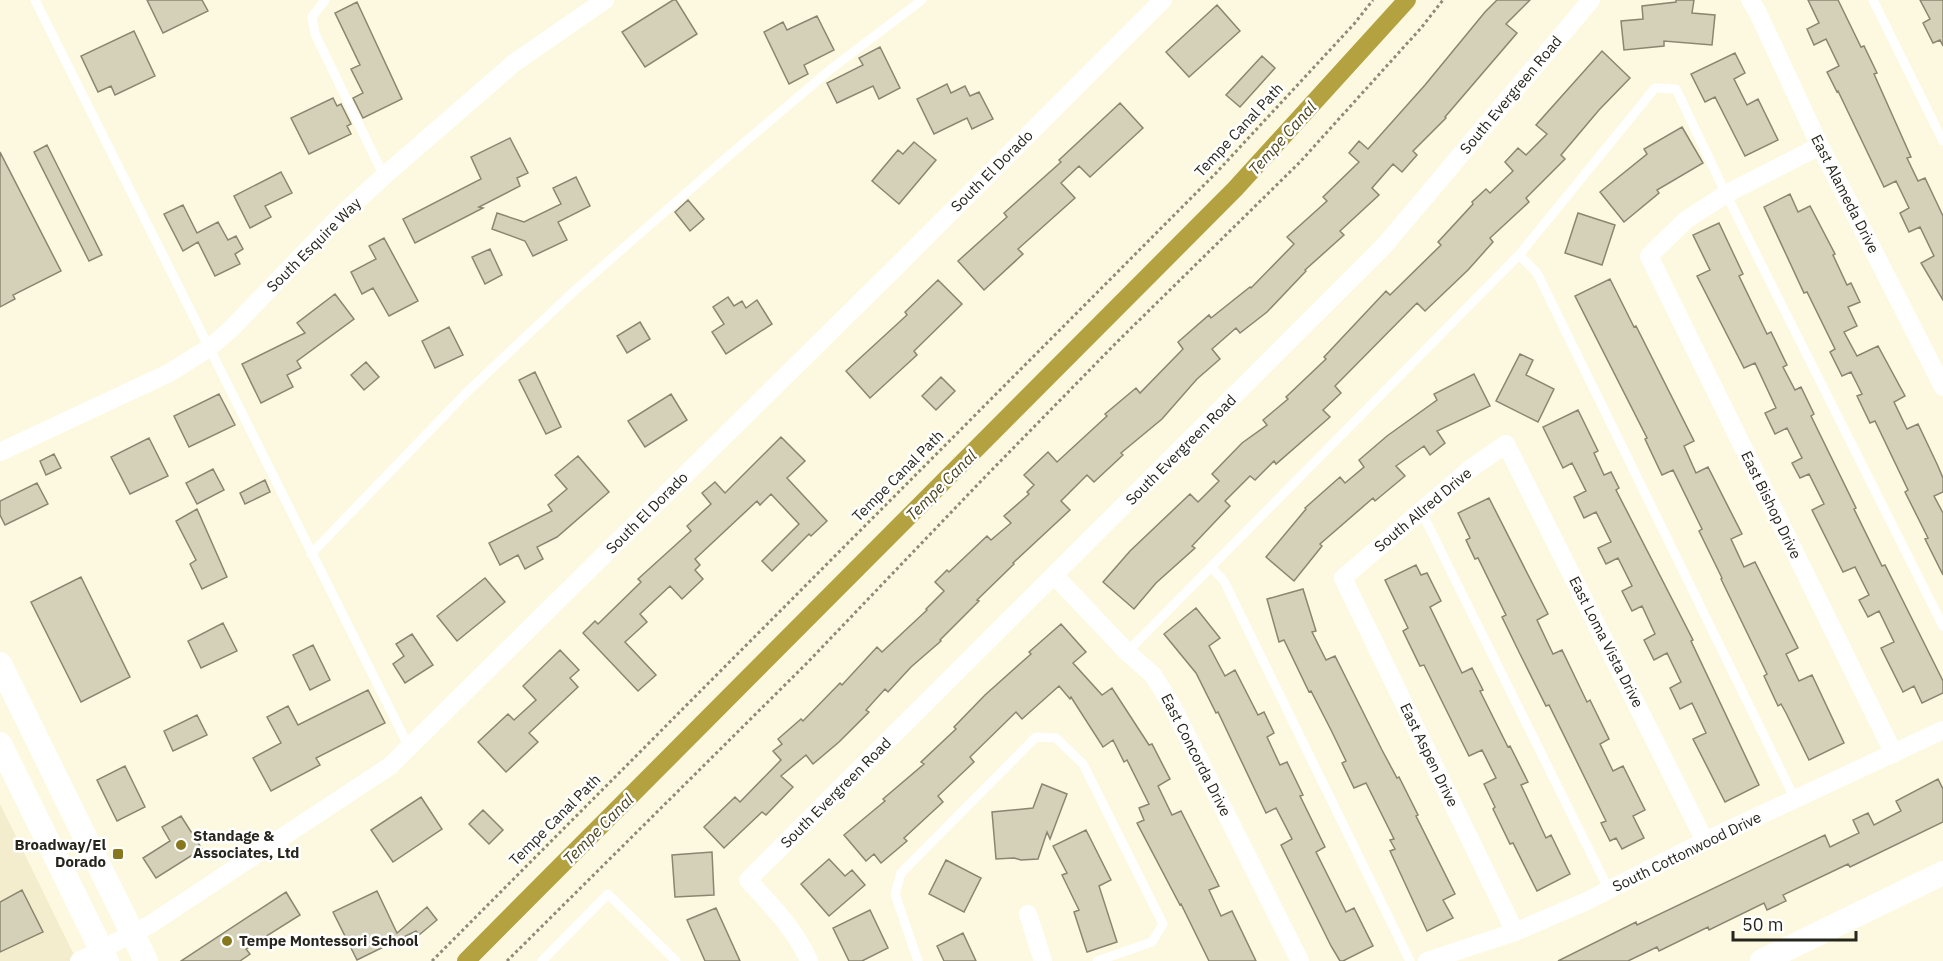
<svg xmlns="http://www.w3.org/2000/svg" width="1943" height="961" font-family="'IBM Plex Sans',sans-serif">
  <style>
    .built { fill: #f3edcd }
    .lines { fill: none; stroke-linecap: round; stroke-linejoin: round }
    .canal { stroke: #b3a23f; stroke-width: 18 }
    .building { fill: #d5d1b8; stroke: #8a8670; stroke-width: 1.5 }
    .path { stroke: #8e8b7a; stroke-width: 3; stroke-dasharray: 3 3; stroke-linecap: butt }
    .service { stroke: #fff; stroke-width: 9 }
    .minor { stroke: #fff; stroke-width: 18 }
    .secondary { stroke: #fff; stroke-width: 24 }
    .poi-dot { fill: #87781d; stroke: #fff; stroke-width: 2 }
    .labels { text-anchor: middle; stroke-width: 5; stroke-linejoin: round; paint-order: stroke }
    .street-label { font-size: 15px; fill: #27261d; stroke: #fff }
    .poi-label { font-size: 15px; font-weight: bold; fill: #27261d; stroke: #fff; text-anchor: start }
    .water-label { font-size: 16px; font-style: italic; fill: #4d451c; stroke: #fff }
  </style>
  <rect width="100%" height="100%" fill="#fdf9e0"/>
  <path class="built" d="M0 804 77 961H0Z"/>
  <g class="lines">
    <path class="canal" d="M466 961 1235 189 1407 0"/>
  </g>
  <path class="building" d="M147 0H202L208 11 163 33Z
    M673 0H676L697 34 645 67 622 32Z
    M1497 0H1530L1506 24 1517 33 1445 117 1446 118 1413 151 1417 155 1402 172 1393 164 1372 188 1379 195 1340 231 1344 235 1305 270 1306 271 1267 312 1240 333 1236 328 1212 349 1220 359 1197 379 1162 419 1121 453 1123 455 1094 482 1087 475 1061 501 1070 510 1013 563 1014 564 977 600 979 601 940 640 941 641 911 667 888 692 885 689 866 710 869 712 839 742 813 764 806 755 781 776 793 787 766 815 762 812 724 848 704 827 735 797 740 802 781 760 773 751 782 744 778 739 801 719 803 721 840 683 842 685 877 647 882 652 927 610 926 609 944 591 935 582 947 570 949 572 987 536 991 540 1011 523 1004 516 1029 494 1027 492 1034 485 1024 475 1048 452 1057 462 1107 416 1105 414 1136 388 1140 393 1183 349 1178 342 1209 315 1211 318 1250 287 1251 288 1294 244 1287 237 1327 201 1323 197 1359 162 1349 153 1359 141 1368 149 1425 85 1485 12Z
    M1676 0H1694L1692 13 1715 15 1712 45 1664 41V46L1624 50 1621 21 1643 19 1642 6 1676 2Z
    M1808 0H1838L1861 47 1864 46 1877 73 1874 74 1911 157 1907 158 1918 181 1925 178 1943 216V300L1921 263 1934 256 1920 227 1909 232 1900 213 1909 208 1896 181 1884 187 1838 91 1837 92 1827 72 1839 66 1826 39 1814 45 1807 29 1819 23Z
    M1920 0H1943V46L1940 40 1933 43 1923 23 1930 19Z
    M357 2 402 99 363 118 353 98 363 93 351 69 360 65 335 13Z
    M1217 5 1240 31 1189 77 1166 52Z
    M817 16 834 50 804 65 808 74 789 84 764 32 783 22 787 30Z
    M134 31 155 76 115 95 111 86 98 92 81 56Z
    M880 47 900 88 879 99 873 86 837 103 827 83 863 65 859 58Z
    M1602 51 1630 78 1599 110 1561 155 1565 159 1526 198 1529 202 1490 238 1493 242 1468 270 1425 311 1417 303 1335 386 1341 393 1323 410 1330 417 1276 464 1274 461 1255 480 1250 476 1225 501 1230 506 1192 546 1195 548 1156 583 1134 609 1103 582 1130 551 1190 494 1198 502 1219 481 1212 474 1242 443 1267 425 1263 420 1288 399 1286 397 1326 359 1324 357 1386 291 1390 295 1441 245 1438 242 1473 204 1472 202 1486 189 1490 193 1513 171 1505 162 1518 148 1526 155 1547 134 1536 125Z
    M1735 53 1745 73 1734 79 1747 105 1758 99 1778 140 1745 156 1715 97 1705 102 1691 74Z
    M1262 56 1275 68 1240 107 1226 95Z
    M947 84 951 93 965 86 970 96 979 92 993 119 972 129 967 118 934 134 917 99Z
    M333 98 337 106 341 104 351 124 347 126 351 134 309 154 291 118Z
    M1120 103 1143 128 1090 177 1079 166 1061 183 1075 198 1018 249 1023 254 984 290 958 261 1007 217 1004 213 1061 162 1059 160Z
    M1682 127 1703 163 1657 190 1659 193 1624 222 1600 192 1647 154 1644 149Z
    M510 138 528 173 517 178 520 186 479 207 483 208 415 243 403 219 481 179 471 157Z
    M914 142 936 160 899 204 872 181 898 150 903 154Z
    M47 145 102 255 89 261 34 152Z
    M0 152 61 271 13 295 15 299 0 307Z
    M281 172 292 193 265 206 271 217 250 228 234 196Z
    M576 177 590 206 558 222 567 240 533 256 525 241 492 229 497 213 524 222 561 204 553 188Z
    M1790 194 1798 212 1810 206 1835 254 1833 255 1847 285 1851 283 1860 302 1848 307 1857 326 1844 332 1857 356 1878 346 1905 396 1894 402 1907 429 1918 424 1937 464 1943 478V492L1934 496 1943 513V575L1925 539 1928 538 1905 492 1908 490 1875 421 1870 423 1857 396 1862 394 1851 372 1842 376 1830 352 1835 349 1807 292 1804 293 1764 207Z
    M688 200 704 219 690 231 675 212Z
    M183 205 197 233 218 222 228 240 236 236 243 249 235 254 240 264 215 276 198 242 183 251 164 214Z
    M1578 213 1615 225 1602 265 1565 253Z
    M1719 223 1743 274 1739 276 1767 334 1771 332 1787 365 1783 367 1795 390 1801 387 1814 414 1811 416 1856 508 1854 509 1882 566 1885 565 1943 681V693L1922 703 1914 686 1903 692 1881 648 1894 642 1879 611 1868 617 1859 600 1869 595 1855 567 1843 572 1812 510 1824 504 1809 474 1800 478 1792 463 1802 458 1787 428 1775 434 1765 413 1776 408 1755 363 1744 368 1697 276 1710 270 1693 235Z
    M384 238 418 301 389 316 373 288 362 294 351 272 376 259 369 246Z
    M490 249 502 275 485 284 472 257Z
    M1610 279 1634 327 1636 326 1694 441 1684 446 1696 473 1708 467 1742 534 1731 539 1744 567 1755 562 1798 648 1786 654 1799 681 1812 675 1844 743 1809 760 1786 713 1781 704 1778 706 1764 676 1767 674 1721 579 1722 578 1699 531 1702 529 1673 470 1662 475 1645 439 1647 438 1575 296Z
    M938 280 962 304 914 351 917 355 870 398 846 371 907 315 905 312Z
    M335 294 354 319 297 361 301 368 287 375 293 387 261 403 242 364 305 333 297 323Z
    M728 297 734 306 742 301 746 308 757 300 772 324 726 354 712 332 724 324 713 307Z
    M640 322 650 339 627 353 617 336Z
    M449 327 463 355 435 368 422 341Z
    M1520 354 1533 360 1526 375 1554 389 1538 422 1496 401Z
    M366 362 379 377 364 390 351 375Z
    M535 372 561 427 546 434 519 380Z
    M1474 374 1490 406 1437 431 1445 443 1430 455 1424 446 1396 466 1405 476 1375 501 1373 498 1320 544 1322 546 1294 581 1266 557 1306 509 1305 508 1340 477 1345 483 1364 467 1359 460 1387 436 1437 400 1434 394Z
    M941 377 955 391 936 410 922 396Z
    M219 394 235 425 189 447 174 416Z
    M671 394 687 420 645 447 628 421Z
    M1578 410 1598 451 1594 453 1604 475 1611 472 1619 488 1616 490 1693 640 1691 641 1759 785 1725 802 1693 739 1706 733 1692 703 1680 709 1670 688 1681 682 1667 653 1654 660 1644 640 1655 634 1642 606 1632 611 1622 591 1632 586 1618 558 1606 564 1598 548 1611 542 1596 512 1584 518 1574 497 1586 491 1572 463 1563 468 1543 427Z
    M781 437 805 461 787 478 827 521 811 536 809 534 772 571 762 561 799 524 771 494 760 505 757 501 695 559 700 565 695 570 703 579 682 599 670 586 640 614 647 622 625 642 656 675 638 691 583 633 595 621 598 624 641 582 638 579 691 531 687 526 711 504 702 493 715 482 725 493Z
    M149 438 168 476 130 494 111 457Z
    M54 454 61 468 46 475 40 461Z
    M578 456 609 492 557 537 537 547 543 559 525 569 518 555 500 565 489 543 552 511 548 505 567 489 555 475Z
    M213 469 224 490 197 504 186 483Z
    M265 480 270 492 245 504 240 493Z
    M37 483 48 504 5 525 0 515V501Z
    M1489 498 1548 614 1537 620 1553 654 1562 650 1587 702 1590 700 1609 739 1600 744 1613 771 1623 766 1645 810 1633 816 1644 838 1622 849 1616 838 1610 841 1601 823 1606 821 1549 705 1546 706 1520 654 1502 617 1506 615 1478 558 1475 559 1466 540 1470 538 1458 513Z
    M197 509 227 577 202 589 190 564 196 560 176 521Z
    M1416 565 1421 575 1427 573 1441 601 1430 607 1462 673 1472 668 1483 690 1480 691 1508 747 1510 746 1528 782 1521 785 1546 838 1551 835 1570 874 1537 891 1513 843 1510 844 1493 809 1495 807 1484 784 1496 778 1482 750 1469 756 1424 665 1420 666 1403 631 1408 628 1385 580Z
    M81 577 130 677 81 702 31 602Z
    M485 578 505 602 457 641 437 616Z
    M1303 589 1316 631 1312 632 1326 660 1335 656 1382 750 1397 778 1399 777 1418 815 1416 816 1455 894 1443 900 1453 918 1427 931 1390 851 1395 849 1390 840 1394 839 1366 783 1354 788 1342 763 1346 761 1331 730 1311 691 1309 692 1284 640 1279 642 1267 599Z
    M1196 608 1220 638 1209 646 1225 676 1235 670 1258 715 1264 712 1274 733 1267 737 1280 765 1287 762 1303 795 1300 796 1325 847 1316 852 1346 912 1354 908 1373 946 1343 961H1340L1331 946 1281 845 1292 839 1276 808 1266 813 1218 712 1216 713 1196 673 1164 634Z
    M223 623 237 651 201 668 188 641Z
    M1061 624 1086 652 1073 663 1102 695 1112 688 1149 745 1152 744 1170 779 1158 786 1172 815 1181 811 1219 886 1209 890 1221 916 1232 911 1256 961H1209L1181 904 1180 905 1137 823 1144 820 1139 808 1149 804 1127 760 1124 762 1113 740 1103 747 1071 697 1070 699 1059 686 1022 719 1016 712 970 757 974 762 938 796 943 802 904 838 907 841 881 863 874 854 866 861 844 835 885 801 883 799 924 764 921 762 956 729 954 727 985 695 1031 654 1029 652Z
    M412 634 433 665 405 683 393 664 404 656 396 644Z
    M313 645 330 680 310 690 293 655Z
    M560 650 579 670 570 678 578 687 529 733 538 742 506 772 478 742 508 714 514 720 536 700 523 686Z
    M368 690 385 723 316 758 320 765 271 791 253 758 281 743 267 717 288 706 298 725Z
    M197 715 207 735 173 751 164 731Z
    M125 766 145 807 117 821 97 780Z
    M1938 779 1943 789V822L1850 867 1848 864 1783 895 1786 901 1767 910 1764 903 1709 930 1708 927 1659 951 1657 947 1628 961H1558L1636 922 1637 925 1825 835 1830 847 1859 833 1853 820 1868 813 1874 825 1901 811 1896 801Z
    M1042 784 1067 794 1050 839 1047 832 1038 859 1021 860 1014 858 996 859 992 812 1033 808Z
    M421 797 442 829 393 862 371 830Z
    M483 810 503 830 489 844 469 824Z
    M181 816 202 849 156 878 143 858 170 841 162 827Z
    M1086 830 1111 880 1099 886 1117 942 1087 952 1074 912 1079 910 1062 875 1067 873 1053 846Z
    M712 852 714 895 675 897 672 855Z
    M829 859 845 876 852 870 865 885 829 916 801 884Z
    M946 860 981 878 964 912 929 894Z
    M22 890 43 932 0 952V902Z
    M377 891 397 933 427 907 437 920 419 935 416 931 357 960 333 912Z
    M286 892 300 915 246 949 250 954 240 961H181Z
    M716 908 740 961H705L687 920Z
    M870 910 888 948 862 961H849L833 928Z
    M963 933 976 961H944L937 946Z"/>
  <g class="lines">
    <path class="path" d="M432 961 1216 173 1354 24 1373 0
      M507 961 806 664 982 480 1117 342 1300 162 1421 28 1443 0"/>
    <path class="service" d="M35 0 409 747
      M325 0 312 17 315 34 384 176
      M1873 0 1943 141
      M1519 255 1537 273 1795 799
      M1421 511 1609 890
      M311 554 467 392 572 293 725 159 831 69 922 0
      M1211 567 1224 581 1410 961
      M1127 652 1519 255 1655 88 1676 89 1726 194 1943 626
      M542 961 608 894 676 961
      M918 961 895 894 901 873 1036 737 1056 738 1083 764 1163 924 1152 942 1097 961"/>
    <path class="minor" d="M1750 0 1757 11 1820 146 1943 387
      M1820 146 1726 194 1686 220 1649 256 1894 754
      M0 452 169 373 209 348 230 330 337 219 384 176 514 63 605 0
      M1055 576 1127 652 1153 675 1171 704 1300 961
      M1028 914 1043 961
      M1515 932 1343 578 1470 469 1506 444 1705 841
      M79 961 151 924 390 766 895 268 1163 0
      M809 961C795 929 771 905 748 880L1384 246 1591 0
      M1427 961 1515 932 1587 901 1705 841 1943 730"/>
    <path class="secondary" d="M0 664 146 961
      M0 744 107 961
      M1762 961 1943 873"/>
  </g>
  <g class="poi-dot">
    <circle cx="181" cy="845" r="6"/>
    <rect x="112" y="848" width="12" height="12" rx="3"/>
    <circle cx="227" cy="941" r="6"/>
  </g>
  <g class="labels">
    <g class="street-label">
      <text transform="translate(1511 95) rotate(-50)" y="5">South Evergreen Road</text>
      <text transform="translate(1239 130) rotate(-47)" y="5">Tempe Canal Path</text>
      <text transform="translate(992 171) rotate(-45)" y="5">South El Dorado</text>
      <text transform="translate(1845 194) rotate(63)" y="5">East Alameda Drive</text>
      <text transform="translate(314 245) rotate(-45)" y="5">South Esquire Way</text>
      <text transform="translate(1181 450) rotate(-45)" y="5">South Evergreen Road</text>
      <text transform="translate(898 476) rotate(-45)" y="5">Tempe Canal Path</text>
      <text transform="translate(1771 505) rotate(64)" y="5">East Bishop Drive</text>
      <text transform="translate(1423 510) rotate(-40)" y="5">South Allred Drive</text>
      <text transform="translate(647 513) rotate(-45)" y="5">South El Dorado</text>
      <text transform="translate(1606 642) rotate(63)" y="5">East Loma Vista Drive</text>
      <text transform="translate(1196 755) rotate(63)" y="5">East Concorda Drive</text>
      <text transform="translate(1429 755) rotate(64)" y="5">East Aspen Drive</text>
      <text transform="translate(836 793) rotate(-45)" y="5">South Evergreen Road</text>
      <text transform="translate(555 820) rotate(-45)" y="5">Tempe Canal Path</text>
      <text transform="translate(1687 852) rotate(-26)" y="5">South Cottonwood Drive</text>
    </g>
    <g class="poi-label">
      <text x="193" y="841">Standage &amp;<tspan x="193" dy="17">Associates, Ltd</tspan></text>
      <text x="106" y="850" text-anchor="end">Broadway/El<tspan x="106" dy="17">Dorado</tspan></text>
      <text x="239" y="946">Tempe Montessori School</text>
    </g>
    <g class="water-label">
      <text transform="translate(1282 138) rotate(-48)" y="6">Tempe Canal</text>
      <text transform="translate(941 485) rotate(-45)" y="6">Tempe Canal</text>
      <text transform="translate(598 829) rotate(-45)" y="6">Tempe Canal</text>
    </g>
  </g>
  <path d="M1733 931v9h123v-9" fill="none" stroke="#27261d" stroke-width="3"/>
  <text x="1742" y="931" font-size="18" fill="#27261d" stroke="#ffffff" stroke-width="4.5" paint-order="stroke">50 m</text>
</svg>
